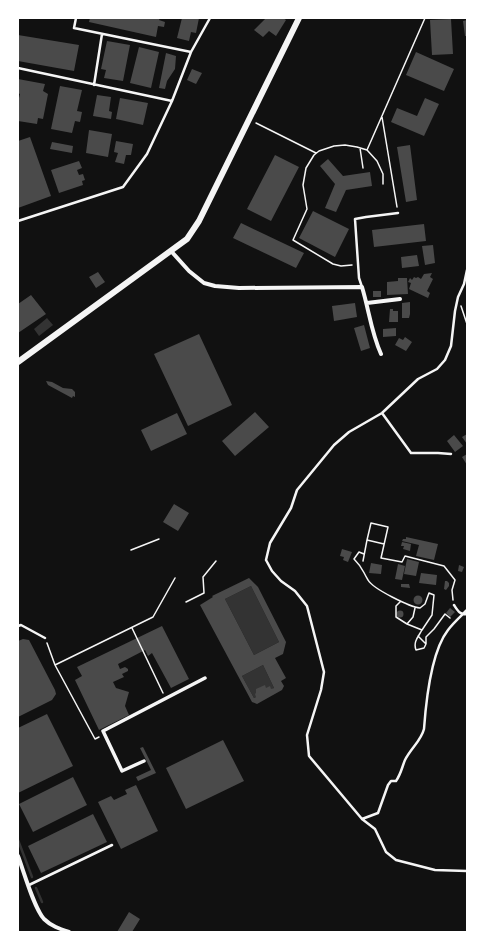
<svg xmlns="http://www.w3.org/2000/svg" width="485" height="950" font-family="Spectral,serif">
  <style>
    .water { fill: #333 }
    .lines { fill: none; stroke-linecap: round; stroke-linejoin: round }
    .stream { stroke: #333; stroke-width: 2.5 }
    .building { fill: #4a4a4a; fill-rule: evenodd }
    .path { stroke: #f5f5f5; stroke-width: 1.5 }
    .service { stroke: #f5f5f5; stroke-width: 2.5 }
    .pedestrian { stroke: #f5f5f5; stroke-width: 3.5 }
    .minor { stroke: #f5f5f5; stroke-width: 4 }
    .tertiary { stroke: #f5f5f5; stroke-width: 6 }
  </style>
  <rect width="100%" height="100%" fill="#111"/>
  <path class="water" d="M47 318 53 325 39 336 34 329Z
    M251 586 279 642 254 655 225 599Z
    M263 665 274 688 254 698 242 676Z"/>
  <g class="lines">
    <path class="stream" d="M18 840 32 877
      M36 888 42 902"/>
  </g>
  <path class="building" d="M90 18H160L159 20 165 22 164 27 158 26 156 37 89 22Z
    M182 18H199L196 33 191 32 189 41 177 38Z
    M266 18H283L286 20 276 36 269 31 263 37 254 30Z
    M451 19 453 54 432 55 430 20Z
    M467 20V36H465L463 21Z
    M18 35 79 45 74 71 18 61Z
    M107 41 130 45 123 81 104 78 106 70 101 69Z
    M139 47 159 52 151 88 130 83Z
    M416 52 454 69 444 91 406 75Z
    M166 53 176 56 175 69 167 81 165 89 159 88Z
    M192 69 202 73 196 84 187 80Z
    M18 79 45 84 43 91 48 94 43 119 38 118 37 124 18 121V102L20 94 18 93Z
    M60 86 82 90 77 111 82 112 80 122 75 121 72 133 51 129Z
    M97 95 111 97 109 111 112 112 111 119 93 116Z
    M120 98 148 103 143 125 116 119Z
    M425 98 439 104 424 136 391 122 397 108 417 116Z
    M89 130 112 134 108 157 86 153Z
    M30 137 51 196 18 208V141Z
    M116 141 133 144 131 155H126L124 164 115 162 118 153 114 152Z
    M52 142 73 146 72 153 50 149Z
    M410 145 417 200 406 202 397 147Z
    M275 155 299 167 271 221 247 209Z
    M328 159 343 176 370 172 372 186 346 190 336 212 325 208 335 184 320 166Z
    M79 161 82 168 77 170 79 175 83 174 85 180 82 181 83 185 59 193 51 170Z
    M313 211 349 229 335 257 299 238Z
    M241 223 304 253 296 268 233 238Z
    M424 224 426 241 374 247 372 230Z
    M433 245 435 263 425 265 422 246Z
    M417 255 419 266 402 268 401 257Z
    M98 272 105 282 96 288 89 277Z
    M432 273 430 277 433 279 427 291 430 293 428 298 409 289 411 283 408 282 410 278 412 280 414 277 416 278 418 277 421 279 424 274Z
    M398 278H407L408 294 387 295V282L398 281Z
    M373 291H381V297H373Z
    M31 295 46 314 18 333V304Z
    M410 302V314L409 318H402V303Z
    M355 303 357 317 334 321 332 306Z
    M390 309H393V311H398V322H389Z
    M364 325 370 348 361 351 354 328Z
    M396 328V336L383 337V329Z
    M199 334 232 405 188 426 154 354Z
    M405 337 412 342 406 351 395 345 399 338 403 340Z
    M46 381 52 382 63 388 72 389 75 392V397L73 396 72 398 48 385Z
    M255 412 269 427 235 456 222 441Z
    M177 413 187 434 151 451 141 430Z
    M467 434V444L462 437Z
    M454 435 463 446 455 452 447 441Z
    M467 454V465L462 457Z
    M174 504 189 513 178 531 163 522Z
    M406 537 438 544 434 560 416 556 419 545 402 541 403 539H406Z
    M402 542 411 544 410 551 403 549 404 546H401Z
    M342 549 352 552 348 562 343 560 344 557 340 556Z
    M407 559 419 562 416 576 404 574Z
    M371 563 382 565 381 574 369 573Z
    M398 564 405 566 402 580 395 579Z
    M459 565 464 567 462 572 458 571Z
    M421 573 437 575 436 585 419 583Z
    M249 578 258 587 286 642 283 654 275 658 286 678 281 681 284 686 282 690 257 704 252 702 200 605 213 597 212 596ZM251 586 279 642 254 655 225 599ZM263 665 274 688 271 689 270 686 266 688 265 685 256 689V693L255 694 256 697 254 698 242 676Z
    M445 581H447L449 583V586L446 590 444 589Z
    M401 584H409L410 588 401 587Z
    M413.5 600a4.5 4.5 0 1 1 9 0a4.5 4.5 0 1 1-9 0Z
    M450 608 455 612 450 617 446 613Z
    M396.5 614a3.5 3.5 0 1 1 7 0a3.5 3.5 0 1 1-7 0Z
    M162 626 189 679 171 688 152 653 148 656 145 650 118 664 120 669 125 667 128 669V671L122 674 124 677 113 682 116 688 129 692 125 706 129 715 99 730 75 680 82 676 77 667Z
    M23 639 29 640 55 690 56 694 52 700 18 717V641Z
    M47 714 73 766 18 793V728Z
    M223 740 244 781 186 809 166 768Z
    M143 747 156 773 138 781 136 777 151 770 140 748Z
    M73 777 87 805 33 832 19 804Z
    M136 785 158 831 121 849 98 802 111 796 114 800 127 794 125 790Z
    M93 814 107 842 41 873 28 846Z
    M129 912 140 919 132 932H117Z"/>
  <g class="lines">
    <path class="path" d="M382 117 397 207
      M256 123 316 153
      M360 148 363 168
      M367 150 425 18
      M352 265 341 266 333 264 293 240 307 209 303 185 306 168 314 155 319 151 334 146 345 145 357 147 367 150 377 161 383 174V184
      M461 306 467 324
      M384 544 367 540 371 523 388 527 381 558 402 562 405 556 444 566 455 580 452 590 453 600
      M131 550 159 539
      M364 554 359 552 354 559C363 568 362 570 368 580 373 589 410 607 420 608L425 604 429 593 434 595 432 615 422 630 407 624 396 617V606L400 602
      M363 561 367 540
      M186 602 204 593 203 577 216 561
      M407 624 413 617 415 608
      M132 628 163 693
      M418 636 426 644 424 648 416 650C413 642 418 637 422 630
      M47 643 55 665 95 739 99 737
      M426 644V637L434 629 445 614 450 618
      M55 665 153 617 175 578"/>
    <path class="service" d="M76 18 74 28 191 52
      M18 68 172 101
      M94 85 102 34
      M18 221 123 187 147 154 172 101 191 52 210 18
      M467 270 464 284 458 297 455 311 451 346 445 360 437 369 418 379 382 413 349 432 334 445 297 490 291 508 270 543 266 560 272 571 281 581 295 591 307 606 324 672 321 690 307 735 309 756 362 819 375 829 386 852 396 860 435 870 467 871
      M362 287 359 278 355 219 366 217 398 213
      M382 413 411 453H438L451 454
      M454 605C458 611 460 615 467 614
      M18 626 21 625 45 638
      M362 819 378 813 388 785 391 781H396C401 774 402 767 405 760 411 748 421 741 424 729 426 701 431 652 448 630 453 623 461 616 467 610
      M29 885 112 845"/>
    <path class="pedestrian" d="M144 761 122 771 103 731 205 678"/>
    <path class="minor" d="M171 251 189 271 204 283 215 286 239 288 362 287C369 310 371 332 381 354
      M367 303 400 299
      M18 856C24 872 34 908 44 919 51 926 60 929 69 932"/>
    <path class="tertiary" d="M18 362 187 239 199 221 299 18"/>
  </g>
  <rect width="485" height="950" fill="none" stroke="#ffffff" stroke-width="38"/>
</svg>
